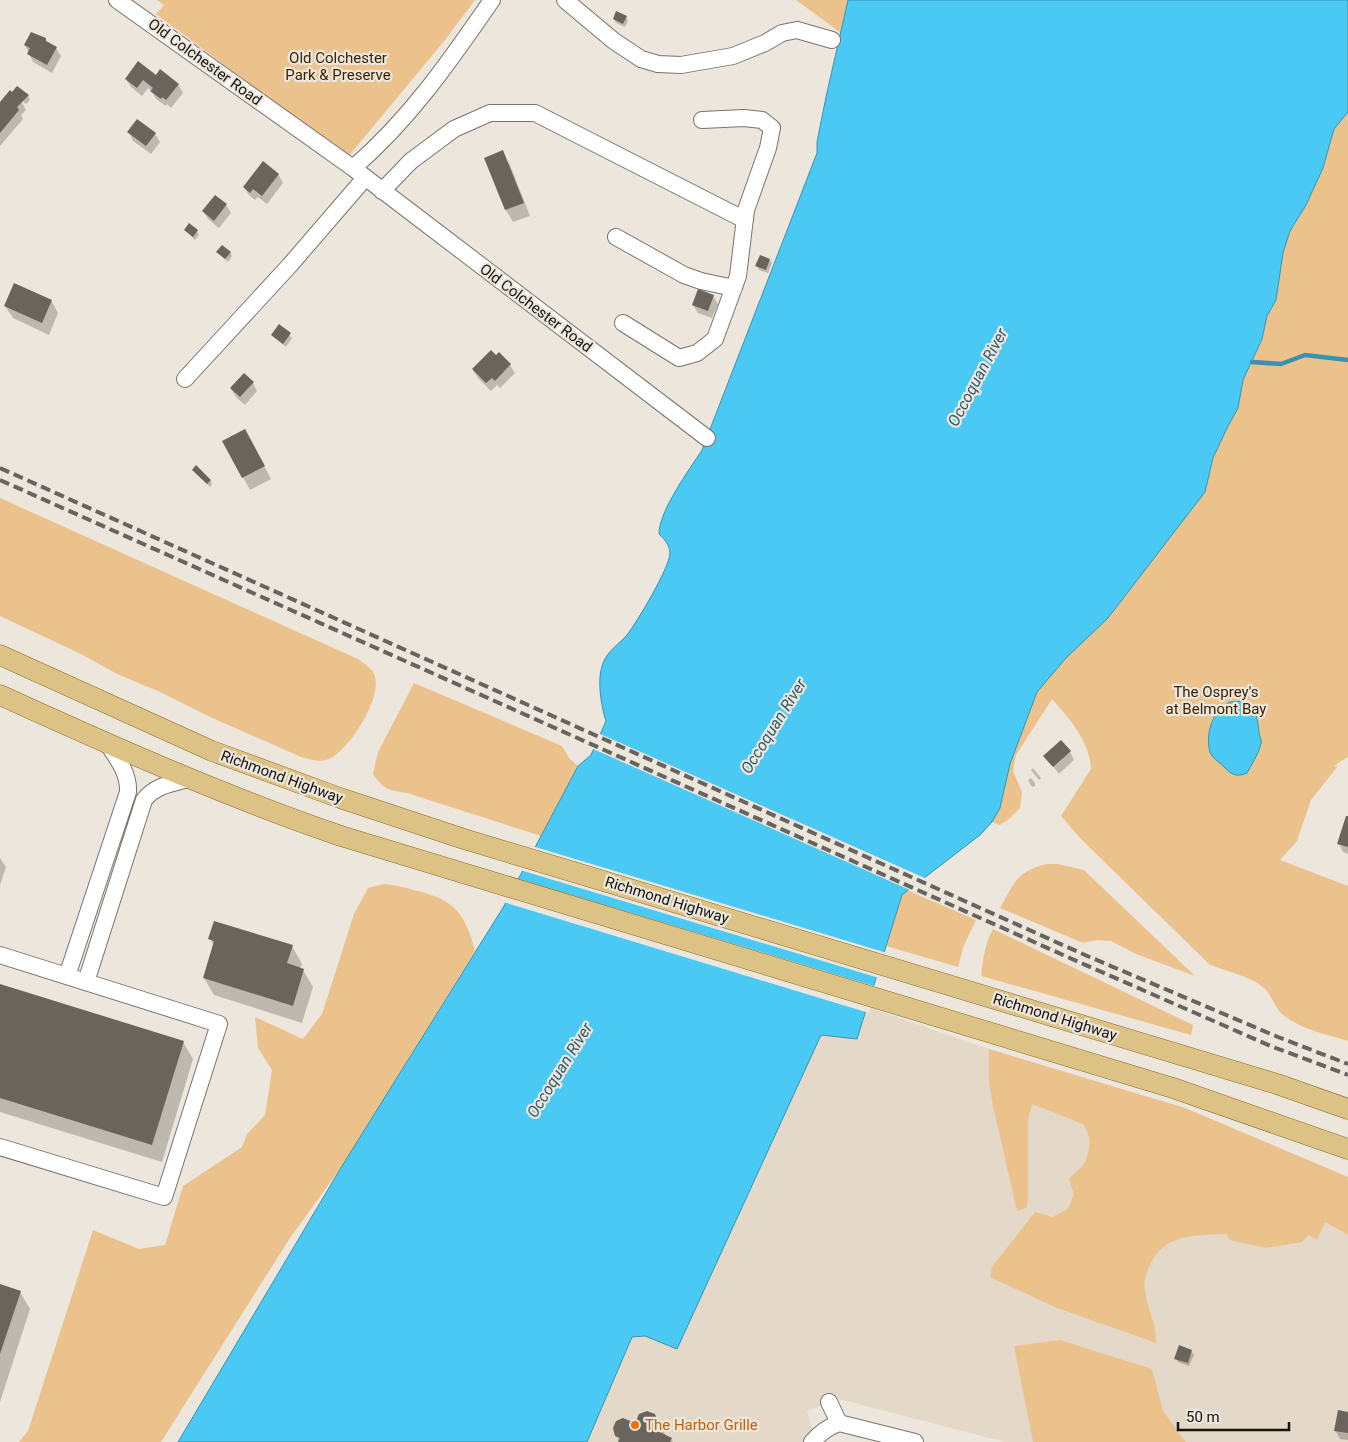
<svg xmlns="http://www.w3.org/2000/svg" width="1348" height="1442" font-family="Roboto,sans-serif">
  <style>
    .built { fill: #e4d8c9 }
    .green { fill: #ecc28c }
    .water { fill: #49c9f3; stroke: #3992af }
    .pier { fill: #ede6dd }
    .shadow { fill: #0003 }
    .lines { fill: none; stroke-linecap: round; stroke-linejoin: round }
    .stream { stroke: #3992af; stroke-width: 4.5 }
    .building { fill: #6a645d }
    .minor-casing { stroke: #79736c; stroke-width: 18 }
    .major-casing { stroke: #876a26; stroke-width: 21 }
    .minor { stroke: #fff; stroke-width: 16 }
    .major { stroke: #dcc284; stroke-width: 20 }
    .rail { stroke: #67635e; stroke-width: 4; stroke-dasharray: 10 5; stroke-linecap: butt }
    .food-dot { fill: #e8710a; stroke: #ede6dd; stroke-width: 2 }
    .labels { text-anchor: middle; stroke-width: 4.5; stroke-linejoin: round; paint-order: stroke }
    .park-label { font-size: 15px; fill: #3b2400; stroke: #ede6dd }
    .street-label { font-size: 15px; fill: #151310; stroke: #ede6dd }
    .food-label { font-size: 15px; fill: #c56008; stroke: #ede6dd; text-anchor: start }
    .water-label { font-size: 16px; font-style: italic; fill: #2b5e70; stroke: #ede6dd }
  </style>
  <rect width="100%" height="100%" fill="#ede6dd"/>
  <path class="built" d="M868 1007 989 1049 1185 1108 1348 1177V1442H1005L839 1399 807 1411 812 1428 804 1442H586L632 1337 645 1336 677 1349 821 1034Z"/>
  <path class="green" d="M157 0H475L445 40 348 157 156 14 164 5Z
    M796 0H848L841 33Z
    M1348 112V757L1338 763 1334 767 1338 766 1311 800 1297 841 1280 860 1348 886V1041C1326 1034 1297 1029 1280 1012 1274 1006 1272 996 1265 989 1252 976 1226 972 1209 964L1081 839 1061 816 1091 769C1090 742 1069 718 1052 699L1016 755 1013 771 1022 792 1020 808 1009 819 1000 825 992 822 1001 805 1010 764 1037 692 1066 658 1108 618 1205 492 1213 458 1227 428 1238 408 1243 380 1262 339 1267 316 1276 300 1283 253 1290 231 1306 205 1323 168 1334 129Z
    M0 498 358 659C363 663 370 667 373 672 386 693 351 747 331 758 321 763 311 760 301 757L208 716 160 692 117 674 81 654 0 616Z
    M414 683 562 746 569 758 578 766 541 836 407 793C389 790 384 790 373 774L378 752Z
    M1046 864H1058L1084 870 1195 976 1136 954 1111 941 1097 940 1083 943 1000 908C1015 882 1015 873 1046 864Z
    M384 884C396 885 406 888 418 891 455 900 466 915 475 951L342 1166 290 1238 161 1442H19L28 1431 93 1230 139 1249 165 1245 183 1186 242 1147 247 1134 265 1115 272 1070 258 1048 255 1017 303 1039 322 1014 354 914 368 888Z
    M909 891 976 920 964 945 958 967 886 946 902 895Z
    M993 929 1193 1025 1191 1035 981 976C983 959 985 944 993 929Z
    M989 1049 1185 1108 1348 1177V1235L1325 1222 1317 1240 1309 1235 1302 1242 1265 1248 1230 1240 1226 1234C1197 1235 1163 1234 1150 1265 1146 1274 1143 1281 1145 1291 1147 1310 1157 1323 1156 1343L1057 1308 990 1277 992 1267 1035 1212 1052 1217 1068 1209 1074 1194 1069 1179C1074 1173 1083 1167 1086 1160 1091 1148 1091 1134 1083 1124L1032 1104 1028 1120V1200L1026 1208 1017 1211 993 1106 989 1081Z
    M1060 1340 1152 1369 1163 1411 1186 1442H1033L1014 1346Z"/>
  <path class="water" d="M848 0H1348V112L1334 129 1323 168 1306 205 1290 231 1283 253 1276 300 1267 316 1262 339 1243 380 1238 408 1227 428 1213 458 1205 492 1108 618 1066 658 1037 692 1010 764 1000 808 992 822 980 835 902 895 857 1039 821 1035 677 1349 645 1336 632 1337 587 1442H178L342 1166 504 906 578 766 591 755 606 721C601 705 596 677 604 661 608 651 620 643 627 635 637 622 670 567 670 553 669 544 665 540 659 534 659 511 689 470 702 450L817 153V142L826 97Z
    M1230 702C1255 698 1257 713 1259 733 1260 737 1262 740 1261 744 1258 755 1252 764 1247 773 1236 778 1231 774 1223 766 1219 762 1212 758 1210 752 1205 734 1212 711 1230 702Z"/>
  <path class="pier" d="M598 733 927 879 912 891 591 748Z
    M532 846 887 953 879 978 520 870Z
    M516 878 877 987 869 1013 503 902Z"/>
  <path class="shadow" d="M626 17 628 21 625 27 616 23 614 19Z
    M45 39 48 43 56 48 61 56 52 73 33 62 25 45Z
    M156 77 178 84 183 93 171 108 167 104 166 106 156 99 152 91 148 88 142 96 131 87 126 79Z
    M28 96 30 100 26 104 20 99 26 110 21 115 23 119 0 146V104Z
    M129 132 155 134 160 142 151 154 133 141Z
    M502 152 510 165 530 216 513 222 506 210 486 158Z
    M278 174 283 183 267 204 258 197 255 200 249 195 244 187Z
    M226 205 231 213 219 228 208 219 203 211Z
    M185 230 197 231 199 235 195 240Z
    M218 252H230L232 256 228 262Z
    M770 260 772 263 768 273 759 270 757 266Z
    M713 296 718 304 712 318 698 313 693 305Z
    M51 300 58 313 49 335 13 318 5 306Z
    M280 325 292 338 286 347 275 338 273 335Z
    M496 356 510 365 515 373 500 388 497 385 491 391 478 378 473 370Z
    M253 383 257 391 245 405 236 397 231 389Z
    M252 443 271 479 250 490 243 477Z
    M193 470 210 480 212 484 210 487Z
    M1070 752 1074 760 1059 774 1045 756Z
    M1033 768 1041 778 1039 780 1031 770Z
    M1031 778 1035 783V786L1032 787 1028 780Z
    M1348 818V854L1343 852 1339 843Z
    M0 858 6 867 0 885Z
    M210 939 292 946 302 964 300 969 303 970 313 987 302 1023 214 995 204 978 214 946Z
    M0 985 183 1042 193 1059 162 1162 0 1112Z
    M0 1285 20 1292 30 1309 0 1402Z
    M1191 1351 1194 1355 1189 1366 1178 1362 1176 1359Z
    M1348 1413V1440L1340 1439 1335 1430Z
    M654 1415 666 1436 671 1439 673 1442H619L617 1435Z"/>
  <g class="lines">
    <path class="stream" d="M1252 362 1281 364 1305 355 1348 360"/>
  </g>
  <path class="building" d="M616 11 627 16 623 24 613 19Z
    M31 32 46 38V41L57 47 47 65 27 54 30 48 24 45Z
    M138 61 156 75 160 69 179 84 166 100 162 97 161 99 150 91 153 88 143 80 137 88 125 79Z
    M17 86 29 95 17 107 19 110 0 133V102L10 90 12 92Z
    M137 119 156 133 146 146 127 132Z
    M503 150 524 203 505 210 484 158Z
    M263 161 279 174 262 196 253 189 250 193 243 187Z
    M215 195 227 204 214 221 202 211Z
    M189 223 198 230 193 237 184 230Z
    M222 245 231 252 225 259 216 252Z
    M760 255 770 259 766 270 755 266Z
    M14 283 52 300 42 323 4 306Z
    M698 289 714 295 708 311 692 305Z
    M279 324 291 333 283 344 271 335Z
    M491 350 496 355 499 352 511 364 495 381 492 378 486 383 472 369Z
    M244 373 254 382 240 397 230 388Z
    M245 429 265 466 242 478 222 441Z
    M196 465 211 480 207 484 192 470Z
    M1061 740 1071 751 1053 767 1043 756Z
    M1346 816H1348V847L1337 844Z
    M214 921 293 945 287 963 304 969 293 1006 203 978 214 941 208 939Z
    M0 984 184 1041 152 1145 0 1098Z
    M0 1284 21 1291 0 1354Z
    M1179 1345 1192 1350 1188 1363 1174 1359Z
    M1338 1410 1348 1412V1433L1334 1431Z
    M647 1411 655 1414 658 1422 655 1430 672 1438 670 1442H618L620 1438 615 1436 613 1428 616 1421 623 1418 635 1423 639 1414Z"/>
  <g class="lines">
    <g class="minor-casing">
      <path id="minor" d="M117 0 353 168 707 438
        M565 0 614 41 641 59 658 64 681 65 733 56 765 43 782 33 797 30 832 40
        M353 168C409 120 450 61 492 0
        M382 191 411 161 454 129 490 113H535L745 220
        M616 237 684 275 701 281 734 288
        M623 323 679 358 697 353 715 339 738 276 746 210 768 148 772 128 762 120 744 118 702 120
        M185 379 290 265 365 178
        M0 955 219 1024 164 1197 0 1147
        M67 976 128 792C129 773 117 758 107 743
        M86 982 144 800C154 786 173 783 188 779
        M829 1402 839 1423
        M812 1442C820 1433 828 1427 839 1423L915 1442"/>
    </g>
    <g class="major-casing">
      <path id="major" d="M0 655 212 751 340 798 464 839 1277 1084 1348 1109
        M0 695C112 746 224 796 341 836L1173 1088 1348 1149"/>
    </g>
    <use href="#minor" class="minor"/>
    <use href="#major" class="major"/>
    <path class="rail" d="M0 468 1085 955 1278 1037 1348 1064
      M0 480 1081 963 1273 1047 1348 1075"/>
  </g>
  <circle class="food-dot" cx="635" cy="1425" r="5"/>
  <g class="labels">
    <g class="park-label">
      <text x="338" y="63">Old Colchester<tspan x="338" dy="17">Park &amp; Preserve</tspan></text>
      <text x="1216" y="697">The Osprey's<tspan x="1216" dy="17">at Belmont Bay</tspan></text>
    </g>
    <g class="street-label">
      <text transform="translate(205 62) rotate(36)" y="5">Old Colchester Road</text>
      <text transform="translate(536 308) rotate(37)" y="5">Old Colchester Road</text>
      <text transform="translate(282 777) rotate(20)" y="5">Richmond Highway</text>
      <text transform="translate(667 900) rotate(17)" y="5">Richmond Highway</text>
      <text transform="translate(1055 1017) rotate(17)" y="5">Richmond Highway</text>
    </g>
    <g class="food-label">
      <text x="645" y="1430">The Harbor Grille</text>
    </g>
    <g class="water-label">
      <text transform="translate(977 377) rotate(-62)" y="6">Occoquan River</text>
      <text transform="translate(773 726) rotate(-58)" y="6">Occoquan River</text>
      <text transform="translate(559 1070) rotate(-58)" y="6">Occoquan River</text>
    </g>
  </g>
  <path d="M1178 1422v8h111v-8" fill="none" stroke="#151310" stroke-width="2.5"/>
  <text x="1186" y="1422" font-size="15" fill="#151310" stroke="#ede6dd" stroke-width="4" paint-order="stroke">50 m</text>
</svg>
